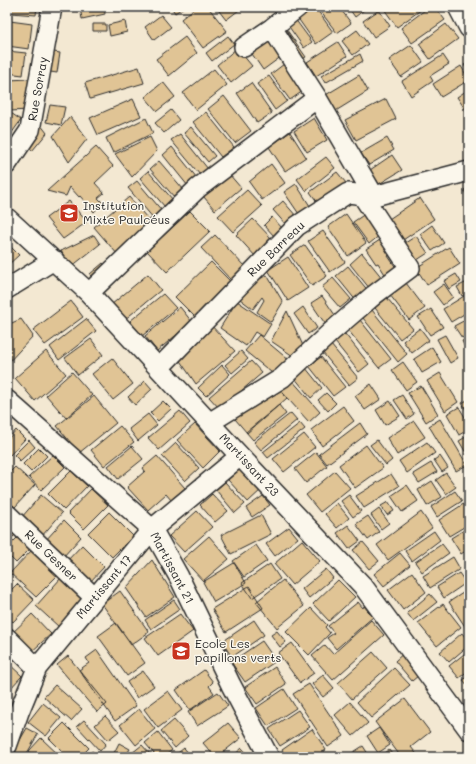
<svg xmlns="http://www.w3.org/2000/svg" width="476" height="764" font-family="Mali,sans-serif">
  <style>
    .building { fill: #e0c495; stroke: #2b2b2b }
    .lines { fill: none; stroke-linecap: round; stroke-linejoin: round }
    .minor-casing { stroke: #2b2b2b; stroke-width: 22 }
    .minor { stroke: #fbf7ec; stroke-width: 19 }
    .labels { text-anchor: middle; stroke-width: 3; stroke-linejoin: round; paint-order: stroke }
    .street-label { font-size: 12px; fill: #2b2b2b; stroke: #fbf7ec }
    .poi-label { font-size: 12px; fill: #2b2b2b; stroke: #fbf7ec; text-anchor: start }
  </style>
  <rect width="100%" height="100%" fill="#f3e8d2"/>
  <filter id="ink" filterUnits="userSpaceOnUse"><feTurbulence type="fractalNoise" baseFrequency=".025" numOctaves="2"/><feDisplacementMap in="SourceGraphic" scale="8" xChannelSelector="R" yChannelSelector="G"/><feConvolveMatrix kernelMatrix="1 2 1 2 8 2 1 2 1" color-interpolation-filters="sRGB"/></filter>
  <g filter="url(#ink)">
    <path class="building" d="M11 7H37L36 15 11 13Z
      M80 7H104L105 14 82 19Z
      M171 7H184L175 13Z
      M196 7H208L227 31 203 48 181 19Z
      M216 7H243L226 20Z
      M311 7H315L333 32 316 44 297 17Z
      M317 7H339L351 23 337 33Z
      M348 7H362L364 10 355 17Z
      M387 7H425L397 27 384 9Z
      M429 7H435L445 20 412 43 401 28Z
      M379 10 390 26 374 37 363 21Z
      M161 15 171 27 154 40 145 27Z
      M295 19 312 42 304 48 287 24Z
      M10 21 32 24 29 49 7 46Z
      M125 21 127 32 110 36 108 25Z
      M93 24H106V31H93Z
      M446 24 458 39 430 59 419 44Z
      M284 26 306 57 299 61 277 31Z
      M357 30 368 44 353 55 342 41Z
      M228 36 234 44 212 61 206 53Z
      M185 37 197 53 169 76 156 59Z
      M269 38 282 56 263 70 250 51Z
      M338 42 347 56 316 76 307 62Z
      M411 45 423 62 401 77 389 60Z
      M237 48 252 66 231 83 217 65Z
      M7 51 26 53 23 75 7 73Z
      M48 51 60 53 57 73 44 71Z
      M360 54 363 61 325 83 321 76Z
      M443 55 449 64 430 76 433 81 411 96 402 81Z
      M469 62V72L464 65Z
      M284 64 303 91 290 100 271 74Z
      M461 66 469 80 441 97 433 84Z
      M139 67 144 83 90 99 85 83Z
      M214 69 227 85 196 110 183 93Z
      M359 75 368 91 334 112 324 96Z
      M269 76 287 101 275 110 257 84Z
      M29 79 30 110 9 111V80Z
      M163 82 175 97 157 111 145 97Z
      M251 83 272 113 257 123 237 93Z
      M469 89V115L457 97Z
      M224 96 251 131 235 143 208 109Z
      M133 99 141 116 98 135 90 118Z
      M386 99 396 119 356 140 345 120Z
      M50 105 65 107 61 125 46 122Z
      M171 110 179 120 164 133 155 123Z
      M206 112 234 147 221 157 193 122Z
      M11 113 21 120 11 134 7 132V118Z
      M34 116 47 133 32 151 20 139Z
      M70 117 87 139 69 162 53 136Z
      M146 118 153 133 113 153 106 138Z
      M314 118 327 140 307 152 294 131Z
      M191 127 215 156 208 162 184 133Z
      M290 132 306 157 285 171 269 147Z
      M180 134 208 169 200 175 171 140Z
      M150 137 157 151 132 177 115 154Z
      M387 138 394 150 369 165 361 153Z
      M96 147 113 166 95 183 104 193 98 198 103 203 94 212 80 196 79 197 70 187 66 196 47 191Z
      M172 147 197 178 188 186 163 155Z
      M392 155 402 170 379 184 370 170Z
      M326 157 335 168 306 191 297 179Z
      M159 161 184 190 175 198 150 169Z
      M271 164 285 183 262 200 249 182Z
      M148 171 173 200 165 207 140 178Z
      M337 172 346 183 318 203 310 192Z
      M229 174 241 188 215 210 203 196Z
      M137 181 163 212 154 219 128 188Z
      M296 184 310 206 299 214 284 192Z
      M469 187V200L464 190Z
      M247 190 262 206 233 232 218 216Z
      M129 197 153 225 118 255 94 227Z
      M420 198 434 219 400 242 386 221Z
      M69 201 87 222 63 239 46 218Z
      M283 201 297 217 287 226 273 210Z
      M190 211 210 231 167 272 147 251Z
      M346 214 366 243 348 256 328 227Z
      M365 214 380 235 369 244 353 222Z
      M272 217 283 229 275 237 264 225Z
      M253 219 273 240 256 257 236 235Z
      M432 225 444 243 432 251 420 234Z
      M323 231 345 262 330 272 308 241Z
      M94 235 100 244 71 267 61 251Z
      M215 235 245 267 231 280 201 248Z
      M416 236 428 253 414 262 402 245Z
      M383 238 393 252 388 256 397 269 386 276 378 263 376 264 366 249Z
      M7 243 19 255 8 265 7 264Z
      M305 245 327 276 312 286 290 255Z
      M449 247 460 264 427 285 416 268Z
      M362 253 383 279 370 289 350 264Z
      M288 257 308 288 288 301 268 270Z
      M211 262 232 283 196 318 175 297Z
      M103 263 109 270 94 286 90 274Z
      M348 266 369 292 357 302 336 276Z
      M148 274 161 290 124 320 111 305Z
      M456 274 461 282 449 289 444 281Z
      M267 275 283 302 271 322 257 312 264 300 262 297 253 309 240 299 254 282Z
      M333 278 351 299 340 308 322 287Z
      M469 281V292L462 296 457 287Z
      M406 283 425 308 409 320 390 295Z
      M444 284 453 297 443 305 433 292Z
      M469 293V311L451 322 443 309Z
      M163 294 176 308 142 336 130 321Z
      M322 296 337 318 326 325 311 303Z
      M387 298 413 329 400 339 375 308Z
      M71 301 83 317 45 345 33 330Z
      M237 301 271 324 263 337 255 332 246 346 220 328Z
      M180 307 192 322 157 351 145 336Z
      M303 307 317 328 308 334 294 314Z
      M431 309 443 327 430 335 418 317Z
      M372 310 407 354 398 362 363 318Z
      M287 311 305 350 293 356 271 341Z
      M469 318V334L462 338 454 326Z
      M21 319 33 336 7 364V325Z
      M86 319 96 331 59 360 50 347Z
      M360 320 391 359 379 368 348 330Z
      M209 323 235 351 196 384 176 355Z
      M420 328 429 340 412 353 403 341Z
      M345 334 369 364 359 372 335 342Z
      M259 335 290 361 277 377 245 351Z
      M445 335 458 358 450 363 437 339Z
      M469 338V353L468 354 462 341Z
      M91 339 103 355 78 375 65 358Z
      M331 345 358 378 349 385 322 352Z
      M432 347 441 362 422 373 414 359Z
      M46 351 66 374 35 401 15 378Z
      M241 351 248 359 232 373 225 365Z
      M321 357 345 387 333 396 309 366Z
      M112 358 133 384 113 400 92 374Z
      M251 361 262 373 220 409 209 397Z
      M403 362 417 382 406 390 392 370Z
      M222 365 230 374 206 396 198 388Z
      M305 367 322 388 311 398 294 377Z
      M72 372 92 395 66 418 46 395Z
      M440 373 458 402 445 411 427 381Z
      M291 379 320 412 309 422 279 389Z
      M145 381 152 389 135 405 128 397Z
      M276 384 287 398 247 433 235 419Z
      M371 384 381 399 365 410 355 396Z
      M421 386 438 414 426 422 408 393Z
      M326 393 336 403 328 411 318 400Z
      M402 395 414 414 407 419 394 400Z
      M94 396 116 423 79 453 57 426Z
      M469 399V415L462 403Z
      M163 401 171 409 158 421 150 413Z
      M390 401 400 416 385 425 376 410Z
      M279 405 286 414 253 440 246 432Z
      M343 406 354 421 322 446 311 430Z
      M459 407 469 424V429L459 435 447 414Z
      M180 411 190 423 159 450 148 438Z
      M291 413 297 420 261 450 254 442Z
      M148 414 157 425 138 441 129 429Z
      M440 419 467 465 456 471 429 426Z
      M414 421 425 437 397 455 387 438Z
      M300 423 305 429 268 458 263 452Z
      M360 423 367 434 327 464 319 454Z
      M195 424 220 451 203 468 177 440Z
      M120 426 134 442 104 466 91 450Z
      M16 430 25 439 10 455 7 452V440Z
      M304 434 315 447 284 472 273 459Z
      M469 435V458L459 441Z
      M29 440 35 447 20 461 14 455Z
      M377 440 392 460 386 465 370 445Z
      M427 442 435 453 407 473 399 461Z
      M176 443 199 468 185 481 162 456Z
      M366 445 383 468 355 488 339 465Z
      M132 446 143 459 118 479 108 466Z
      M39 448 47 456 31 472 23 464Z
      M316 452 327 466 306 483 295 469Z
      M53 455 65 467 41 490 29 477Z
      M157 456 185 488 171 500 166 494 148 510 127 487 145 471 143 468Z
      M440 456 448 468 442 472 434 460Z
      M431 463 437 472 419 483 413 474Z
      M15 467 35 485 15 507 7 500V475Z
      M242 467 262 489 248 502 228 480Z
      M71 471 87 486 64 510 48 494Z
      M335 471 350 488 320 512 306 495Z
      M446 473 456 487 446 494 436 480Z
      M391 474 399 486 364 508 356 496Z
      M469 475V483L465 477Z
      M432 481 442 497 427 506 418 490Z
      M225 482 245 504 235 513 216 490Z
      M407 485 418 501 402 512 391 496Z
      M91 489 108 505 84 529 68 513Z
      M455 491 462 501 437 517 431 507Z
      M212 494 228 511 215 522 200 505Z
      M41 495 62 513 41 537 21 518Z
      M349 495 361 511 353 517 341 501Z
      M263 496 270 505 252 517 246 508Z
      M388 502 394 511 387 515 381 506Z
      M337 503 349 518 337 528 325 514Z
      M465 503 469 510V524L449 536 439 520Z
      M379 509 389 523 381 529 371 515Z
      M197 511 212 527 184 552 169 536Z
      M109 512 133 536 112 557 88 533Z
      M421 512 432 528 388 560 377 545Z
      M261 515 271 534 231 554 221 535Z
      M368 516 379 532 368 540 356 524Z
      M64 520 81 537 63 557 45 541Z
      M7 524 17 533 7 543Z
      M348 525 360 541 349 549 337 533Z
      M289 527 298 538 275 556 266 544Z
      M469 527V549L461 554 451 538Z
      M434 531 440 540 412 561 405 551Z
      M19 536 32 547 16 563 10 557 7 560V548Z
      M209 536 229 559 203 581 183 559Z
      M302 540 320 561 292 585 274 564Z
      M363 542 379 561 369 569 353 550Z
      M442 544 449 553 422 572 415 562Z
      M82 545 104 567 88 584 66 562Z
      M256 545 267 561 244 577 233 561Z
      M33 549 59 574 36 597 10 573Z
      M400 553 410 565 384 586 374 574Z
      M453 557 460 569 430 588 423 576Z
      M152 560 175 597 146 617 126 588Z
      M234 563 246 583 214 602 203 582Z
      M270 564 280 579 252 598 242 583Z
      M326 569 333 578 309 598 302 589Z
      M412 572 426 592 403 610 388 590Z
      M459 573 466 583 444 598 437 587Z
      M61 578 84 599 59 627 36 606Z
      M283 580 304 606 277 628 256 602Z
      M338 580 355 597 329 621 313 604Z
      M17 584 34 600 13 622 7 617V594Z
      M249 586 263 608 226 632 212 609Z
      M469 589V625L466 628 449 602Z
      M120 591 149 632 131 645 102 604Z
      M430 594 437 602 413 621 407 613Z
      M174 600 180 609 151 629 145 620Z
      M358 602 363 608 364 606 373 617 336 649 327 638 334 633 328 626Z
      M443 604 461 627 437 646 418 623Z
      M311 608 327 625 325 627 330 633 309 655 286 632Z
      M32 614 51 634 29 654 10 635Z
      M180 614 193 631 158 656 145 638Z
      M254 620 264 635 232 657 222 642Z
      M371 620 384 635 333 680 312 656 325 645 333 654Z
      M116 623 145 663 127 676 98 636Z
      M277 631 286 642 280 647 271 635Z
      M462 633 469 642V645L449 662 440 652Z
      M262 641 276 661 245 682 231 662Z
      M292 643 314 673 300 683 278 653Z
      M97 650 136 706 115 721 79 670 89 663 86 658Z
      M407 650 425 670 412 681 395 661Z
      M469 650V670L459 678 449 666Z
      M373 652 387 668 352 699 338 683Z
      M68 656 107 704 97 712 57 665Z
      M7 662 22 676 7 692Z
      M275 667 286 684 257 704 245 687Z
      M394 668 410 685 371 718 357 702Z
      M204 670 213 682 209 686 214 693 190 710 176 690Z
      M143 671 154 686 137 698 127 682Z
      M323 675 334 688 323 697 312 684Z
      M469 675V687L463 680Z
      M309 684 344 736 328 747 293 694Z
      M55 685 82 709 71 721 44 697Z
      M284 689 296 708 268 726 256 708Z
      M168 691 182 710 158 728 144 709Z
      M218 692 228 706 197 726 188 712Z
      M405 699 430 732 411 747 419 757H401L375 722Z
      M350 702 368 723 353 736 335 715Z
      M43 703 61 718 46 736 28 722Z
      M139 709 155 729 136 745 120 725Z
      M298 710 310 727 280 746 269 729Z
      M105 716 119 731 108 740 95 725Z
      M84 720 106 744 100 751 77 726Z
      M174 720 188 736 175 748 161 731Z
      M64 723 89 748 80 757H68L49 738Z
      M228 723 241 738 217 757H215L203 743Z
      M27 728 38 734 25 757H10Z
      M379 728 390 745 378 753 367 736Z
      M312 729 326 750 316 757H287L282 750Z
      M158 732 172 750 164 757H155L156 756 145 743Z
      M41 738 61 757H35L29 751Z
      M119 743 130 749 125 757H112Z
      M142 745 150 754 148 757H127Z
      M363 746 370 757H350L349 755Z
      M184 748 192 757H173Z
      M242 748 250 757H232Z
      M389 750 394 757H380Z
      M92 751 99 757H87Z"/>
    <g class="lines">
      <g class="minor-casing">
        <path id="minor" d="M458 7 469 28
          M272 28 317 98 374 196
          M244 47 272 28 298 7
          M7 164 30 130 52 7
          M7 218 89 293 240 456 363 586 469 730
          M7 289 54 260
          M89 293 198 188 317 98
          M159 368 297 226 348 193 374 196 469 171
          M7 400 152 529 179 577 231 685 269 757
          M209 423 282 378 331 332 374 295 410 268 362 195
          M7 514 95 598
          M7 638 37 668
          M7 746 19 712 37 668 152 529 240 456"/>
      </g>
      <use href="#minor" class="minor"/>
    </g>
  </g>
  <defs>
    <g id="school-square" transform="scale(1)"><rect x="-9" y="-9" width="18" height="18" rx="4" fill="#c8321e" stroke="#fbf7ec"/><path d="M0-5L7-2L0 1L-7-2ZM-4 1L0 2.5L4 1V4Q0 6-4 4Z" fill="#fff"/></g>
  </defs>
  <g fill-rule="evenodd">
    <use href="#school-square" x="69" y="213"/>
    <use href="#school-square" x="181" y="651"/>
  </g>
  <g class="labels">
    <g class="street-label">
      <text transform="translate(38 89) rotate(-80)" y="4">Rue Sorray</text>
      <text transform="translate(276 249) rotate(-44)" y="4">Rue Barreau</text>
      <text transform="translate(249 465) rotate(47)" y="4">Martissant 23</text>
      <text transform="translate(51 556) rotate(44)" y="4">Rue Gesner</text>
      <text transform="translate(172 568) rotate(62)" y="4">Martissant 21</text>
      <text transform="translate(104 587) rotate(-50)" y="4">Martissant 17</text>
    </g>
    <g class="poi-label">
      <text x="83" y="210">Institution<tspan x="83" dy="14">Mixte Paulcéus</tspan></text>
      <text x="195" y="648">Ecole Les<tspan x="195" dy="14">papillons verts</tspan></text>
    </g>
  </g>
  <rect width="476" height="764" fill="none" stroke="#fbf7ec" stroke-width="24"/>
  <rect x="12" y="12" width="452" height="740" fill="none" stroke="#2b2b2b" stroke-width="1.5" filter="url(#ink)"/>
</svg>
